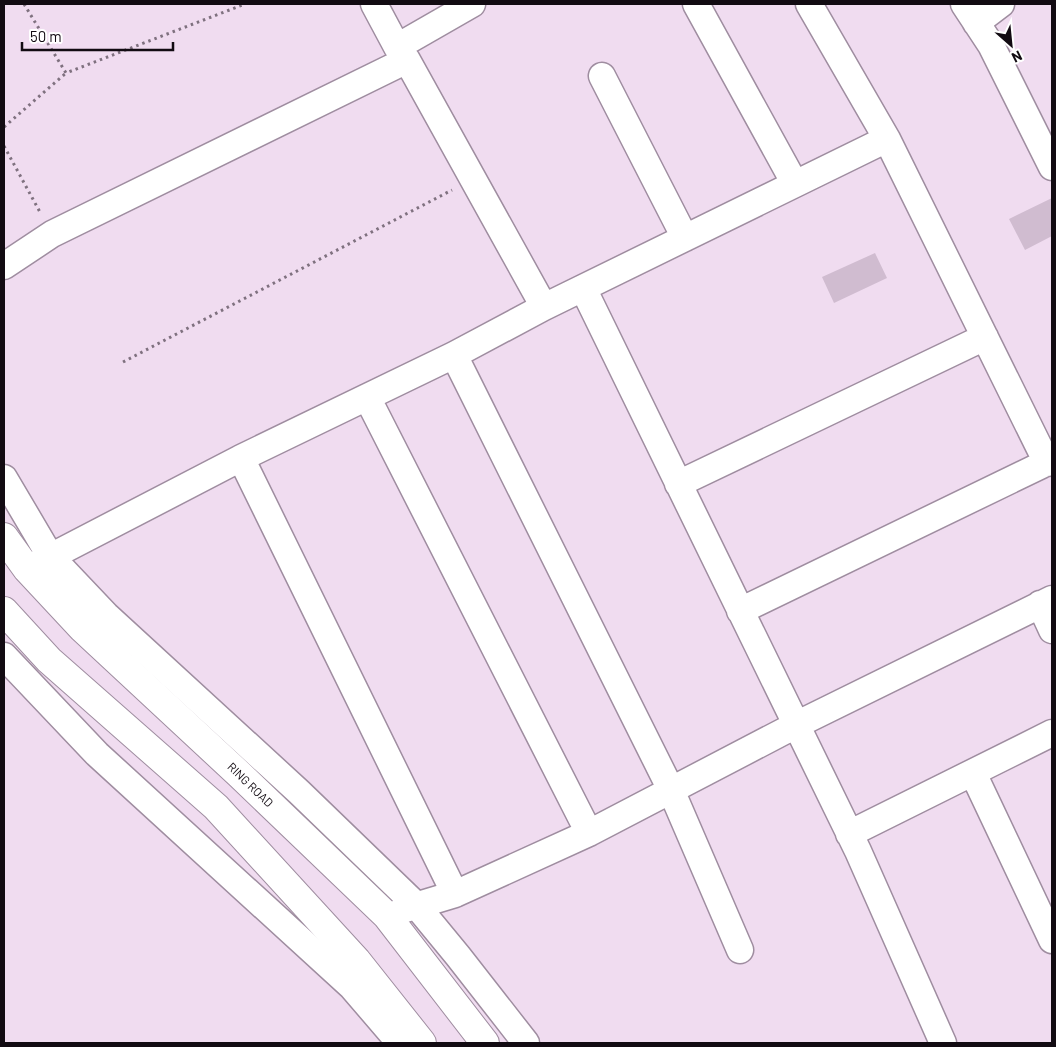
<svg xmlns="http://www.w3.org/2000/svg" width="1056" height="1047" font-family="Barlow,sans-serif">
  <style>
    .building { fill: #d0bcd0 }
    .lines { fill: none; stroke-linecap: round; stroke-linejoin: round }
    .minor-casing { stroke: #9f8da0; stroke-width: 29 }
    .highway-casing { stroke: #9f8da0; stroke-width: 30 }
    .path { stroke: #7f717f; stroke-width: 3; stroke-dasharray: 2.5 4; stroke-linecap: butt }
    .minor { stroke: #fff; stroke-width: 26 }
    .highway { stroke: #fff; stroke-width: 28 }
    .labels { text-anchor: middle; stroke-width: 4; stroke-linejoin: round; paint-order: stroke }
    .street-label { font-size: 12px; fill: #120b12; stroke: #fff }
  </style>
  <rect width="100%" height="100%" fill="#f0dcf0"/>
  <path class="building" d="M1052 198V236L1025 250 1009 219Z
    M875 253 887 278 834 303 822 277Z"/>
  <g class="lines">
    <g class="minor-casing">
      <path id="minor" d="M374 4 397 47 407 60 544 307
        M696 4 795 184
        M809 4 887 139 1047 463
        M964 4 991 45 1052 167
        M976 23 1001 4
        M397 47 472 4
        M602 76 685 238
        M4 266 52 234 407 60
        M583 288 858 851 943 1043
        M454 355 671 790 740 950
        M367 397 589 833
        M241 458 455 894
        M4 478 50 556 106 615 299 792 416 905 458 956 526 1043
        M678 484 985 337
        M27 569 241 458 454 355 544 307 887 139
        M1040 604 1052 630
        M740 611 1052 460
        M4 656 97 754 352 987 400 1043
        M973 773 1052 940
        M849 834 1052 733
        M402 910 455 894 589 833 796 725 1052 599"/>
    </g>
    <g class="highway-casing">
      <path id="highway" d="M4 537 27 569 82 628 239 774 387 916 485 1043
        M4 611 49 660 216 807 357 961 422 1043"/>
    </g>
    <path class="path" d="M24 4 66 73 245 4
      M4 127 66 73
      M4 146 41 214
      M123 362 452 190"/>
    <use href="#minor" class="minor"/>
    <use href="#highway" class="highway"/>
  </g>
  <g class="labels">
    <g class="street-label">
      <text transform="translate(250 785) rotate(44)" y="4">RING ROAD</text>
    </g>
  </g>
  <rect width="1056" height="1047" fill="none" stroke="#120b12" stroke-width="10"/>
  <g transform="translate(1011 45) rotate(153)" stroke="#ffffff" stroke-width="4" paint-order="stroke">
  <path d="M0-4L9 19L0 12L-9 19Z" fill="#120b12"/>
  <text y="-8" font-size="14" font-weight="bold" text-anchor="middle" fill="#120b12">N</text>
  </g>
  <path d="M22 42v8h151v-8" fill="none" stroke="#120b12" stroke-width="2.5"/>
  <text x="30" y="42" font-size="15" fill="#120b12" stroke="#ffffff" stroke-width="4" paint-order="stroke">50 m</text>
</svg>
